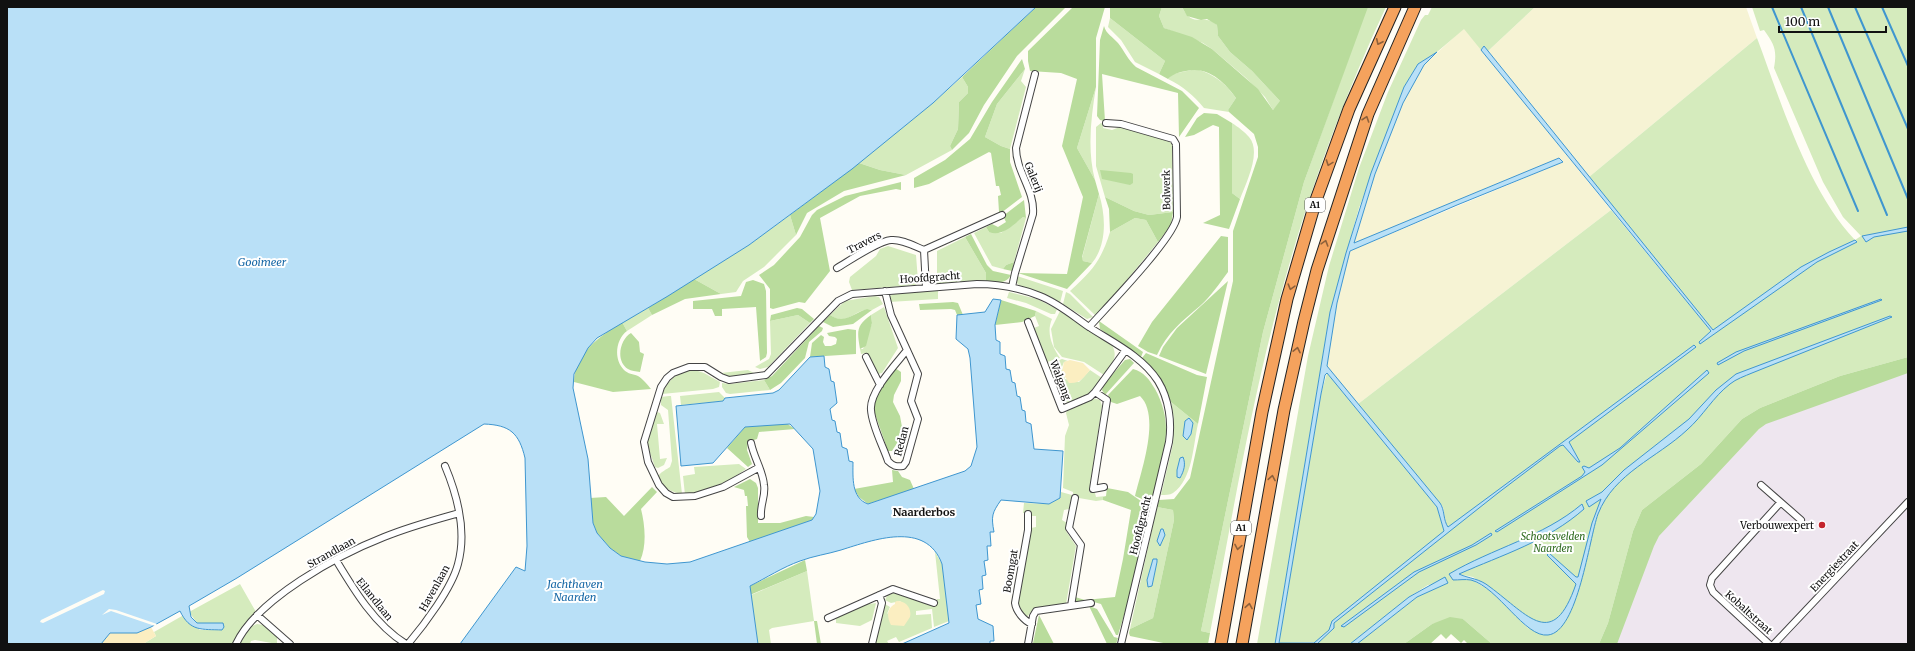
<svg xmlns="http://www.w3.org/2000/svg" width="1915" height="651" font-family="Merriweather,serif">
  <style>
    .industrial { fill: #eee6ef }
    .farmland { fill: #f6f3d4 }
    .green { fill: #d5ebbd; fill-rule: evenodd }
    .forest { fill: #b9dc9c }
    .sand { fill: #fbeec1 }
    .water { fill: #b9e0f7; stroke: #3f96cf; fill-rule: evenodd }
    .pier { fill: #fffdf5 }
    .lines { fill: none; stroke-linecap: round; stroke-linejoin: round }
    .stream { stroke: #3f96cf; stroke-width: 2 }
    .street-casing { stroke: #444; stroke-width: 8 }
    .highway-casing { stroke: #222; stroke-width: 13 }
    .street { stroke: #fff; stroke-width: 6 }
    .highway { stroke: #f5a25d; stroke-width: 11 }
    .oneway { stroke: #8e613b }
    .poi-dot { fill: #c4262e; stroke: #fff; stroke-width: 1.5 }
    .labels { text-anchor: middle; stroke-width: 4; stroke-linejoin: round; paint-order: stroke }
    .shield { fill: #fff; stroke: #585858; stroke-width: 1 }
    .shield-label { font-size: 9px; font-weight: bold; fill: #111 }
    .street-label { font-size: 10px; fill: #111; stroke: #fff }
    .poi-label { font-size: 10px; fill: #111; stroke: #fff; text-anchor: end }
    .park-label { font-size: 10px; font-style: italic; fill: #2f6b1f; stroke: #fff }
    .water-label { font-size: 11px; font-style: italic; fill: #1768a6; stroke: #fff }
    .neighbourhood-label { font-size: 11px; font-weight: bold; fill: #111; stroke: #fff }
  </style>
  <rect width="100%" height="100%" fill="#fffdf5"/>
  <path class="industrial" d="M1908 360 1907 644H1602L1660 529 1765 423Z"/>
  <path class="farmland" d="M1535 7H1746L1757 38 1589 177 1488 51Z
    M1464 28 1611 210 1358 404 1327 366 1337 303 1350 251 1563 162 1559 158 1354 244 1375 174 1403 103 1415 78 1424 65Z"/>
  <path class="green" d="M1162 7H1182C1193 30 1204 12 1217 25L1218 36 1230 52 1252 71 1281 102 1273 110 1265 97 1246 78 1212 49 1203 43 1164 28 1159 16Z
    M1367 7H1386C1341 103 1305 202 1278 305 1249 413 1231 524 1210 633L1201 631 1263 332 1304 182Z
    M1432 7H1535L1488 51 1484 46 1481 50 1464 29 1437 52 1418 64 1404 87 1359 208 1330 312 1275 644H1257L1308 356 1329 266 1359 168 1388 92 1421 20 1425 15H1428Z
    M1752 7H1908V357L1840 376 1760 408 1742 419 1701 464 1642 510 1633 531 1608 623 1599 644H1492L1463 619 1432 624 1404 644H1357L1417 597 1448 583 1428 585 1409 597 1350 644H1317L1319 642 1279 643 1321 394 1327 373 1437 507 1444 531 1446 523 1443 507 1358 404 1611 210 1711 331 1712 330 1589 177 1757 38C1781 102 1808 191 1855 240L1861 236 1843 217 1823 182 1774 68C1777 51 1775 45 1764 30L1760 31ZM1458 574 1473 577 1503 598 1533 626 1544 631 1550 629 1557 625 1548 635 1528 628 1491 591 1472 580H1453Z
    M1110 18 1165 61 1159 74 1135 62 1121 40 1108 27Z
    M1025 69 1021 81 1026 87 1010 149 1001 146 985 137 997 104Z
    M1196 69C1214 74 1225 83 1236 98L1228 110 1229 112 1204 108C1193 95 1184 87 1168 79L1173 74Z
    M962 77 968 87V93L959 102 958 129 950 146 952 150 906 175 880 170 859 163 933 103Z
    M1096 87C1091 117 1087 150 1095 180L1077 148Z
    M1101 123 1103 124V128L1112 130 1120 127 1169 140 1172 145 1173 212 1149 215 1134 211 1105 197 1096 166V127Z
    M1232 123C1238 127 1245 132 1249 137 1262 152 1246 183 1240 199L1232 193Z
    M1099 194C1106 216 1107 245 1092 263L1083 261 1082 258Z
    M790 215 796 235 764 267 743 281 736 292 721 294 694 279 749 245Z
    M1023 217 1026 218 1014 262 1006 265 1003 269 992 266 974 233 986 227 989 232 1001 233Z
    M1135 218 1146 220 1158 242 1117 292 1095 315 1070 291C1092 271 1101 261 1110 232Z
    M965 237 986 273V282L937 284V251Z
    M888 246 916 255 918 281 916 285 852 290 849 282 850 277 876 256 880 249Z
    M1017 276 1063 291 1060 303 1046 295 1020 286 1017 283Z
    M938 291V299L889 302 890 296 895 293Z
    M1009 292 1037 299 1057 309 1055 314H1051L1026 303 1007 298Z
    M1066 292 1070 294 1093 317 1087 319 1063 304Z
    M875 296 879 297 883 304 872 310C856 306 849 328 830 315L845 301Z
    M884 307 898 348 882 373 878 374 866 353 861 354 860 349H863L872 323 871 315Z
    M648 308 652 315 627 331 622 322Z
    M1036 311 1052 319C1046 333 1052 346 1060 358L1047 362 1034 328 1039 326 1035 316Z
    M1060 311 1112 345C1119 358 1111 364 1104 375L1084 362 1062 357 1054 347 1051 329Z
    M798 315 810 323 768 367 760 369 755 367 769 359 771 354 770 321Z
    M1062 359 1068 361 1064 362 1062 367 1065 379 1079 382 1090 370 1102 378 1092 392 1087 395 1069 402 1062 401 1047 365Z
    M695 370 704 373 720 382 719 387 713 389 662 394C669 378 678 372 695 370Z
    M748 370 754 373 755 375 731 377 721 373Z
    M764 380 770 390 730 394 726 393 722 387V383L730 384Z
    M719 392 725 398 724 401 681 405 680 396Z
    M669 396H671L682 494C675 493 653 485 659 475 661 472 667 469 670 467L672 461 668 410 661 405V397Z
    M1093 398 1100 400 1102 406 1089 492 1095 493 1096 497 1106 496 1103 497V500L1096 501 1079 498V496L1073 495V492L1063 488 1065 436 1069 425 1066 413 1068 409Z
    M1171 402 1198 424C1193 445 1193 479 1173 493 1170 495 1165 495 1161 495L1173 444 1174 419Z
    M657 412 660 413 664 424H657L660 459 667 458 664 465 658 468 655 467 647 444Z
    M739 464 746 469C728 482 707 492 685 495L683 476 695 474 694 467Z
    M1061 492 1072 495 1069 509 1064 510 1062 520 1067 523 1066 531 1076 546 1066 604 1038 607 1033 610 1027 617 1020 609 1017 603 1031 528 1036 527V516H1030V513H1023L1024 503 1049 504 1060 498Z
    M1157 507 1173 510 1174 520 1153 618 1130 629ZM1153 559 1157 562 1152 586 1147 580Z
    M935 552 942 564 949 621 934 627 932 609 916 611V615L931 614 932 628 899 642 896 637 887 641 889 644H874L885 604 890 607 887 614 901 601 891 603 885 600 888 594 894 593 935 606 937 599H940Z
    M807 571 814 621 772 628 769 630 771 644H758L751 595Z
    M240 584 256 612 246 622 233 644H143L156 636 154 632 182 616 200 630H222L223 623H197L189 612Z
    M869 603 870 604 876 603 872 620 860 626 836 623V618Z
    M257 624 263 625 277 637V644L255 640 251 641 250 644H240L250 627Z"/>
  <path class="forest" d="M1036 7H1066L1017 56 984 105 969 133 952 150 950 146 958 129 959 102 968 93V87L962 77Z
    M1073 7H1105L1096 38V87L1077 148 1095 180 1099 194 1082 257 1083 261 1092 263 1067 289 1018 273 1067 274 1083 197 1062 146 1077 79 1061 73 1030 71 1028 61V51Z
    M1110 7H1162L1159 16 1164 28 1192 37 1212 49 1258 89 1273 110 1280 101 1252 71 1230 52 1218 36 1217 25 1207 19 1201 20 1187 16 1182 7H1368L1304 182 1263 332 1201 631 1210 633 1208 644H1168L1130 636 1129 633 1130 629 1153 618 1174 520 1173 510 1157 507 1159 500 1174 499 1190 478 1233 281V231L1258 157V147L1254 134 1229 112 1228 110 1236 98C1224 81 1207 66 1186 71 1179 72 1173 74 1168 79L1159 74 1165 61 1110 18Z
    M1104 26C1106 34 1113 37 1118 43 1125 52 1128 60 1136 67L1182 91 1199 108 1179 137 1178 93 1102 74 1105 121 1100 120 1097 116 1100 40Z
    M1022 59 1025 69 997 104 985 137 1001 146 1010 149V162L1022 197 1001 213 999 212 998 196 1001 195 999 186H996L991 153 989 152 929 184 914 188V178L945 160 970 139 992 102Z
    M1204 113 1217 114 1232 123V193L1240 199 1229 229 1203 223 1220 215 1219 127 1213 125 1194 135 1185 137 1197 118Z
    M859 163 880 170 906 175 844 191 807 213 796 235 790 215Z
    M1100 170 1131 173 1133 174V183L1130 185 1102 179Z
    M901 182V190L896 189 860 196 820 218 830 271 805 303 799 302 773 309 770 308V289L759 275 774 265 800 237 812 215 817 210 845 196Z
    M1105 197 1134 211 1149 215 1173 212 1171 225 1158 242 1146 220 1135 218 1110 232 1109 209Z
    M1024 200 1026 218 1023 217C1013 225 1002 237 989 232L986 227 992 224 998 227 1006 222 1003 216Z
    M971 234 987 265 993 271 1011 275C1006 285 995 282 986 282V273L965 237Z
    M1221 236 1228 237V272C1219 284 1211 296 1200 306 1182 321 1167 333 1157 355L1148 352 1138 346 1152 322Z
    M1014 262 1012 271 1003 269 1006 265Z
    M694 279 721 294 685 299 652 315 648 308Z
    M753 280 764 284 766 291 767 353 766 357 760 361 756 307 722 309V316H715L712 309H693V301L741 296 746 282Z
    M1228 281 1206 374 1159 356 1163 347 1177 328Z
    M1001 300 1036 311 1035 316 1022 322 995 325Z
    M953 302 958 303 963 315H957L955 310 951 309 920 310 919 304Z
    M797 308 802 309 814 319 810 323 798 315 770 321 771 315Z
    M867 309 872 310 853 324 833 327 823 322 830 315C845 325 853 313 867 309Z
    M871 315 872 323 866 346 860 349C857 331 856 326 871 315Z
    M1099 321 1143 352 1141 357 1100 329Z
    M622 322 627 331C616 339 613 359 624 370 628 374 633 374 638 376 643 379 648 385 651 389L613 392 574 382C575 353 599 337 622 322Z
    M819 326 823 328 822 331 809 342 805 358 781 383 770 390 764 380 772 376Z
    M848 329 856 330V354L810 357 812 343 821 335 824 337 823 342 825 346H831L836 344 837 339 835 337 829 336 827 333Z
    M631 333 639 342 640 352 644 354 640 372C636 371 631 371 628 369 615 361 620 339 631 333Z
    M1146 353 1197 375 1207 377 1198 424 1171 402 1159 377 1142 358Z
    M1908 357V373L1766 424 1759 429 1659 536 1654 546 1617 644H1599L1608 623 1633 531 1642 510 1701 464 1742 419 1760 408 1840 376Z
    M1130 359 1134 363 1105 395 1102 390 1104 384 1125 360Z
    M895 368 901 372V381L894 395 893 402 900 416 902 427 899 440 892 451H888L874 411V399Z
    M1133 369C1144 372 1149 379 1155 389 1177 428 1161 463 1151 503L1135 496C1141 471 1161 416 1140 396L1117 404 1111 402 1108 395Z
    M786 423 795 429 759 432 757 439 748 442 747 450 752 464 748 467 727 448 745 427Z
    M892 470 898 471 902 477 910 480 914 489 868 504 859 497 854 489 893 482Z
    M750 479 756 483 758 488V523H780L806 516 814 517 812 520 750 542 747 537 746 506H748L747 496H745L744 490 734 487Z
    M652 487 657 492 641 509C645 525 647 546 640 561L621 556 610 548 597 533 593 523 590 498 606 497 624 516Z
    M1107 488 1128 492 1151 508 1127 605 1118 635H1116L1101 604 1090 601 1075 602V597L1085 600 1115 597 1123 559 1131 510 1103 500V497L1106 496Z
    M805 560 807 571 750 595V586Z
    M1089 606 1097 609 1114 637 1118 638 1116 644H1107Z
    M1039 615 1054 644 1033 643Z
    M1450 617 1463 619 1492 644H1468L1464 640 1461 643 1451 634 1446 639 1441 634 1430 644H1404L1432 624Z
    M814 621H817L821 644H817Z"/>
  <path class="sand" d="M1070 360 1083 363 1090 370C1084 377 1080 384 1069 383L1062 372 1064 362Z
    M897 601C906 601 912 608 910 617L904 626 891 625C887 617 886 609 895 604V602Z
    M151 627 156 636 143 644H101L110 633H137Z"/>
  <path class="water" d="M7 7H1036L933 103 852 169 749 245 668 296 597 338 588 348 574 374 573 388 588 459 593 523 597 533 610 548 621 556 645 562 667 564 690 562 812 520 816 514 820 491 813 449 790 424 745 427 713 463 681 466 676 406 723 401 725 398 773 393 779 390 810 357 824 356 825 367 829 369 831 381 834 382 837 403 830 409 832 420 835 421 837 432 840 433 842 447 847 449 849 461 853 462C853 477 851 498 868 504L965 471 971 466 977 447 970 358 968 349 956 339 957 315 985 312 993 299 1001 300 995 325 996 340 1000 342V354L1005 356 1006 369 1010 370 1012 382 1015 383 1017 396 1020 397 1022 410 1025 411 1026 422 1031 424 1034 449 1063 451 1060 498 1049 504 1001 500C992 513 991 516 994 532H990L991 546H987L988 560 984 561 986 575 982 576 983 589 979 590 981 604 976 605 978 619 993 626 994 641H990V644H902L949 623 942 564C926 520 873 540 841 550 828 554 813 556 800 561 783 567 766 578 750 586L758 644H460L516 567 525 571 527 546 525 458C519 433 510 425 484 424L237 578 189 606 191 617 197 623H223L224 627 222 630C202 629 190 632 180 611L151 627 137 633H110L101 644H7Z
    M1484 46 1713 330 1801 267 1829 252 1855 240 1857 242 1817 262 1700 344 1699 342 1711 331 1481 50Z
    M1437 52 1424 65 1403 103 1375 174 1354 243 1559 158 1563 162 1457 205 1350 251 1337 303 1327 366 1440 503C1445 510 1443 520 1448 527L1694 345 1696 347 1569 442 1580 462H1578L1563 445 1560 446 1498 493 1334 623V628L1317 644H1275L1330 312 1346 253 1371 173 1404 87 1418 64ZM1327 373 1437 507 1444 531 1332 621 1329 630 1314 643H1279L1321 394 1325 375Z
    M1908 227V231L1874 237 1866 242 1862 236Z
    M1881 299 1882 300 1744 351 1718 365 1717 363 1736 352Z
    M1890 316 1892 317 1752 373C1745 376 1736 379 1730 384 1713 397 1703 416 1687 430 1657 458 1614 473 1598 514 1589 539 1578 632 1548 635 1525 638 1498 587 1471 580 1465 579 1459 580 1453 580L1449 574C1493 548 1543 537 1582 504L1584 509C1548 541 1502 555 1459 574 1470 579 1479 578 1490 587 1529 616 1553 651 1576 584L1547 555 1549 553 1576 577H1578L1592 523 1601 499 1589 507 1586 501 1602 492 1624 470 1689 419 1716 390 1736 374Z
    M1707 370 1709 373 1602 465 1497 532 1495 531 1582 476 1585 472 1582 467 1584 466 1589 468 1620 448Z
    M1189 418 1193 423 1191 434 1187 440 1183 436 1185 421Z
    M1183 457C1186 464 1184 471 1180 478L1177 477V470L1180 458Z
    M1161 529H1163L1165 535 1160 546 1157 541Z
    M1491 533 1492 535 1476 545 1419 572 1344 627 1341 626 1414 572 1472 545Z
    M1153 559H1157V562L1152 586 1148 587 1147 580Z
    M1445 577 1448 583 1417 597 1357 644H1350L1409 597Z"/>
  <path class="pier" d="M103 590 105 591 104 594 43 623 40 622 41 620Z
    M109 609 116 610 157 624 155 626 111 611 102 615Z"/>
  <g class="lines">
    <path class="stream" d="M1772 7 1858 211
      M1801 7 1887 215
      M1828 7 1908 199
      M1855 7 1908 129
      M1882 7 1908 66"/>
    <g class="street-casing">
      <path id="street" d="M924 250 926 288
        M837 268C849 261 878 241 891 240 902 239 914 246 924 250L1002 215
        M1012 287 1015 273 1033 214C1035 190 1016 172 1016 148L1035 74
        M885 291 891 315 918 374 911 401 918 419 906 462 903 466C896 467 893 466 888 461 883 446 872 426 871 410 869 392 896 364 907 350
        M1028 322 1062 409 1090 397 1095 392 1125 351
        M1089 327C1107 307 1174 238 1177 217L1176 144 1173 139 1121 124 1106 123
        M866 357 880 385
        M1095 392 1107 400 1093 489 1104 487
        M751 443C754 458 763 471 764 485 766 495 760 505 761 516
        M758 468 723 487 695 496 673 497 666 493 659 485 648 462 644 442 661 387 667 378 673 373 689 367H705L721 377 729 380 766 375 838 301 852 294 977 284C999 284 1020 288 1040 296 1058 303 1073 316 1089 327 1112 342 1142 356 1158 381 1169 399 1172 422 1169 442L1121 644
        M1761 485 1801 520
        M1028 514V530L1015 603C1016 611 1024 621 1032 624
        M336 560C354 590 375 625 406 644
        M1071 606 1081 545 1069 528 1075 498
        M257 615 290 644
        M828 618 893 589 934 603
        M236 644C257 599 338 555 384 537 408 527 434 520 459 513
        M408 644C424 625 452 588 458 564 467 531 458 497 445 466
        M872 644 882 603 879 595
        M1028 644 1033 616 1036 611 1091 603
        M1769 644 1713 592 1710 585 1712 578 1780 503
        M1774 644 1908 502"/>
    </g>
    <g class="highway-casing">
      <path id="highway" d="M1221 644 1262 412 1287 299 1316 200 1349 109 1395 7
        M1242 644 1284 410 1304 321 1317 270 1368 114 1415 7"/>
    </g>
    <use href="#street" class="street"/>
    <use href="#highway" class="highway"/>
  </g>
  <defs><path id="oneway-chevron" d="M-2-3.5L2.5 0L-2 3.5" fill="none" stroke-width="1.6" stroke-linecap="round" stroke-linejoin="round"/></defs>
  <g class="oneway">
    <use href="#oneway-chevron" transform="translate(1379 42) rotate(115)"/>
    <use href="#oneway-chevron" transform="translate(1366 119) rotate(-71)"/>
    <use href="#oneway-chevron" transform="translate(1329 163) rotate(110)"/>
    <use href="#oneway-chevron" transform="translate(1325 243) rotate(-73)"/>
    <use href="#oneway-chevron" transform="translate(1291 287) rotate(106)"/>
    <use href="#oneway-chevron" transform="translate(1297 350) rotate(-78)"/>
    <use href="#oneway-chevron" transform="translate(1272 478) rotate(-80)"/>
    <use href="#oneway-chevron" transform="translate(1238 547) rotate(100)"/>
    <use href="#oneway-chevron" transform="translate(1249 606) rotate(-80)"/>
  </g>
  <circle class="poi-dot" cx="1822" cy="525" r="4"/>
  <g class="labels">
    <g class="shield">
      <rect x="1305" y="198" width="20" height="14" rx="3"/>
      <rect x="1231" y="521" width="20" height="14" rx="3"/>
    </g>
    <g class="shield-label">
      <text x="1315" y="208">A1</text>
      <text x="1241" y="531">A1</text>
    </g>
    <g class="street-label">
      <text transform="translate(1034 177) rotate(68)" y="4">Galerij</text>
      <text transform="translate(1166 190) rotate(-91)" y="4">Bolwerk</text>
      <text transform="translate(864 242) rotate(-27)" y="4">Travers</text>
      <text transform="translate(930 277) rotate(-4)" y="4">Hoofdgracht</text>
      <text transform="translate(1061 380) rotate(69)" y="4">Walgang</text>
      <text transform="translate(901 441) rotate(-75)" y="4">Redan</text>
      <text transform="translate(1140 525) rotate(-76)" y="4">Hoofdgracht</text>
      <text transform="translate(331 552) rotate(-29)" y="4">Strandlaan</text>
      <text transform="translate(1834 566) rotate(-47)" y="4">Energiestraat</text>
      <text transform="translate(1010 571) rotate(-80)" y="4">Boomgat</text>
      <text transform="translate(434 588) rotate(-61)" y="4">Havenlaan</text>
      <text transform="translate(375 599) rotate(51)" y="4">Eilandlaan</text>
      <text transform="translate(1749 612) rotate(42)" y="4">Kobaltstraat</text>
    </g>
    <g class="poi-label">
      <text x="1814" y="529">Verbouwexpert</text>
    </g>
    <g class="park-label">
      <text x="1553" y="540">Schootsvelden<tspan x="1553" dy="12">Naarden</tspan></text>
    </g>
    <g class="water-label">
      <text x="262" y="266">Gooimeer</text>
      <text x="575" y="588">Jachthaven<tspan x="575" dy="13">Naarden</tspan></text>
    </g>
    <g class="neighbourhood-label">
      <text x="924" y="516">Naarderbos</text>
    </g>
  </g>
  <rect width="1915" height="651" fill="none" stroke="#111111" stroke-width="16"/>
  <path d="M1779 26v6h107v-6" fill="none" stroke="#111111" stroke-width="2"/>
  <text x="1785" y="26" font-size="12" fill="#111111" stroke="#ffffff" stroke-width="3" paint-order="stroke">100 m</text>
</svg>
